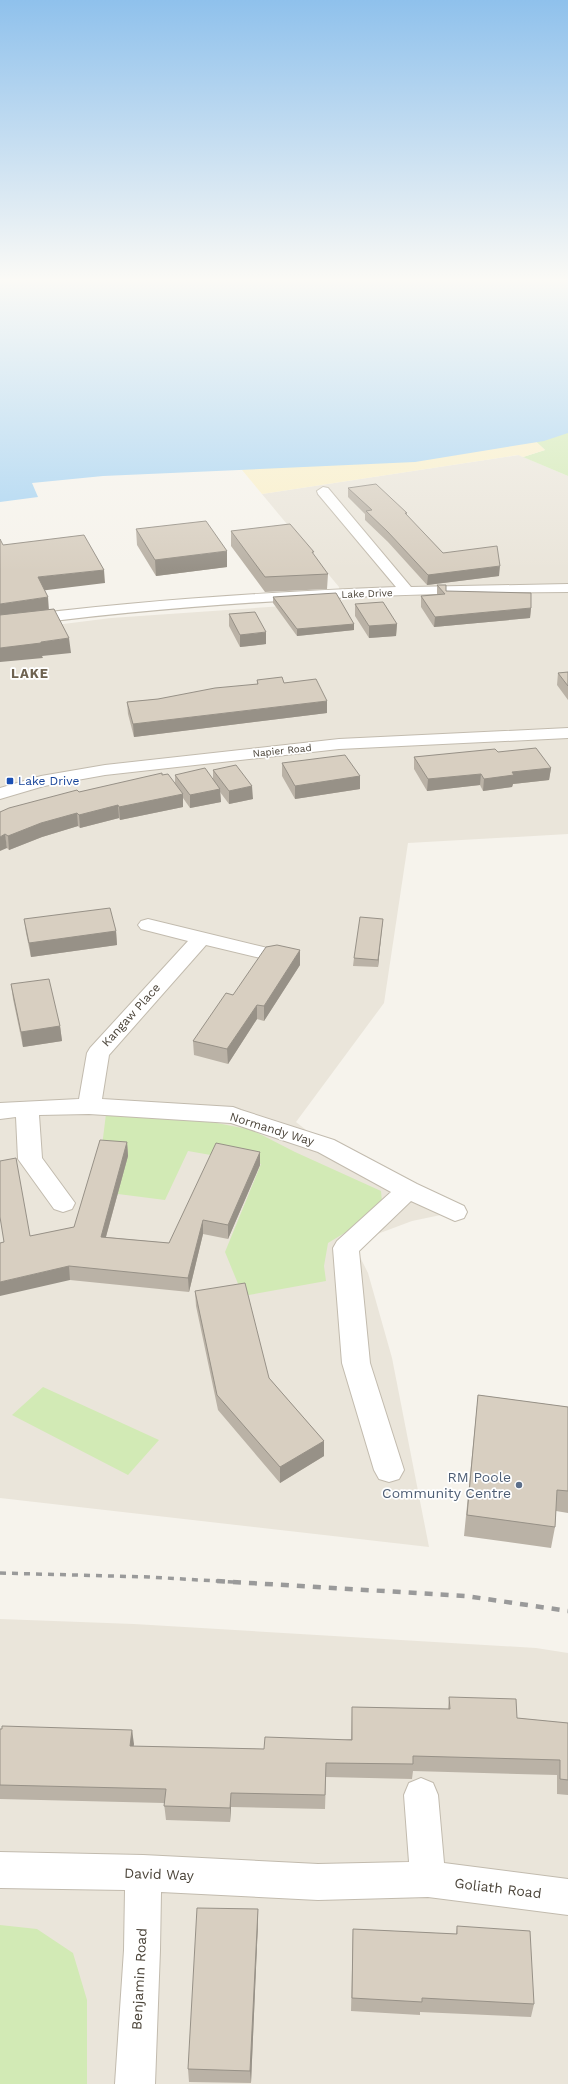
<svg xmlns="http://www.w3.org/2000/svg" width="568" height="2084" font-family="'Work Sans',sans-serif">
  <style>
    .residential { fill: #eae5da }
    .green { fill: #d2eab5 }
    .sand { fill: #f9efc9 }
    .water { fill: #a9d4f2 }
    .lines { fill: none; stroke-linecap: round; stroke-linejoin: round }
    .minor-casing { stroke: #c2bbae; stroke-width: 2 }
    .minor { fill: #fff; fill-rule: evenodd }
    .rail-far1 { stroke: #9a9a9a; stroke-width: 3.5; stroke-dasharray: 6 6; stroke-linecap: butt }
    .rail { stroke: #9a9a9a; stroke-width: 4.5; stroke-dasharray: 8 8; stroke-linecap: butt }
    .wall { fill: #bab2a6 }
    .shaded-wall { fill: #979187 }
    .building { fill: #d8cfc1; stroke: #979187 }
    .transit-dot { fill: #1a4fb4; stroke: #fff; stroke-width: 1.5 }
    .service-dot { fill: #5c6f8a; stroke: #fff; stroke-width: 1.5 }
    .labels { text-anchor: middle; stroke-width: 3.5; stroke-linejoin: round; paint-order: stroke }
    .far-street-label { font-size: 10px; fill: #4b4439; stroke: #fff }
    .transit-label { font-size: 12px; fill: #164399; stroke: #fff; text-anchor: start }
    .street-label { font-size: 12px; fill: #4b4439; stroke: #fff }
    .far-district-label { font-size: 13px; font-weight: bold; letter-spacing: 1px; fill: #6e6250; stroke: #fff }
    .near-service-label { font-size: 14px; fill: #4e5e75; stroke: #fff; text-anchor: end }
    .near-street-label { font-size: 14px; fill: #4b4439; stroke: #fff }
  </style>
  <rect width="100%" height="100%" fill="#f6f3ec"/>
  <path class="residential" d="M519 455 568 476V834L408 843 384 1003 296 1122 326 1146 455 1212 412 1221 372 1236 363 1243 358 1253 368 1273 392 1358 429 1547 0 1498V632L111 618 342 602 339 587 262 494Z
    M0 1619 134 1624 536 1648 568 1653V2084H0Z"/>
  <path class="green" d="M568 423V476L523 457 545 450 530 436Z
    M106 1114 197 1119 252 1130 295 1152 381 1191 382 1202 376 1214 328 1243 324 1266 326 1281 243 1296 225 1252 261 1164 188 1151 165 1200 118 1194 101 1154Z
    M43 1387 159 1440 128 1475 12 1415Z
    M0 1925 37 1929 73 1953 87 2000V2084H0Z"/>
  <path class="sand" d="M530 436 545 450 523 457 518 455 262 494 237 464Z"/>
  <path class="water" d="M0 279H568V433L544 441 415 462 103 476 32 483 38 497 0 502Z"/>
  <g class="lines">
    <g class="minor-casing">
      <path id="minor" d="M323 487 328 488 411 587 568 584V592C379 593 188 602 0 628V618C131 601 264 592 396 587L318 494 317 491Z
        M568 728V738L339 749 105 775 44 786 0 799V788L41 776 105 765 339 739Z
        M148 919 276 950 279 954 276 958 269 960 206 945 109 1055 102 1099 233 1107 241 1110 334 1140 417 1184 464 1206 467 1212 464 1218 455 1221 411 1201 359 1251 370 1363 404 1470 399 1479 389 1482 379 1479 374 1470 342 1363 333 1248 337 1241 391 1192 318 1152 231 1123 89 1114 39 1115 42 1158 75 1203 72 1209 63 1212 54 1209 18 1159 16 1117 0 1119V1103L79 1099 87 1053 90 1048 188 941 141 929 138 925 141 921Z
        M421 1778 433 1783 438 1795 444 1863 568 1879V1915L428 1897 318 1900 161 1892 160 1950 155 2084H115L124 1950 125 1890 0 1888V1852L143 1855 318 1864 409 1862 404 1795 409 1783Z"/>
    </g>
    <use href="#minor" class="minor"/>
    <path class="rail-far1" d="M0 1573 149 1577 233 1582"/>
    <path class="rail" d="M217 1581 466 1596 568 1611"/>
  </g>
  <path class="wall" d="M348 488 407 513V516L443 553 499 576 427 585 388 542 365 520V514L348 497Z
    M136 529 227 567 156 576 137 545Z
    M231 531 328 574 327 589 265 592 231 546Z
    M437 585 446 591 531 608 530 618 434 627 421 607V596L437 595Z
    M273 597 354 624V630L297 636 273 603Z
    M355 604 397 624 396 636 369 638 355 616Z
    M229 614 266 644 240 647 229 626Z
    M568 672V700L557 685 558 673Z
    M257 680 284 683 327 713 134 737 128 714 127 702 158 699 257 684Z
    M498 752 551 768 549 780 513 784 512 787 483 791 480 785 427 791 414 769V757Z
    M282 763 360 776V789L295 799 282 776Z
    M213 770 253 799 229 804 220 792 221 802 190 808 183 798V807L120 820 119 818 80 828 78 826 42 837 9 850 7 848 0 812 79 792 162 775 175 784V775L213 779Z
    M24 919 116 931 117 945 31 957 26 933Z
    M383 919 378 967 353 966 354 958Z
    M300 950V965L264 1021 257 1019 228 1064 194 1055 193 1041 233 995Z
    M11 984 60 1026 62 1041 23 1047 13 999Z
    M127 1142 128 1156 106 1237 169 1243 260 1152V1165L228 1239 203 1234 189 1292 70 1280 4 1242 74 1227Z
    M195 1291 269 1378 324 1441V1456L280 1483 218 1410 196 1306Z
    M478 1395 568 1407V1513L556 1511 555 1527 551 1548 464 1536Z
    M449 1697 517 1718 568 1723V1795L557 1794V1775L413 1771 412 1779 326 1777 325 1809 231 1807 230 1822 166 1820 164 1803 0 1799V1729L132 1730 133 1746 264 1749 351 1739 352 1707 448 1709Z
    M258 1909V1922L251 2083 189 2082 188 2069Z
    M457 1926 534 2004 531 2017 420 2012V2015L351 2011 353 1929 456 1934Z"/>
  <path class="shaded-wall" d="M227 551V567L156 576 155 560Z
    M500 566 499 576 427 585 428 575Z
    M104 570 105 583 39 591 38 577Z
    M48 597 49 611 0 618V604Z
    M531 608 530 618 434 627 435 617Z
    M354 624V630L297 636V629Z
    M397 624 396 636 369 638V626Z
    M266 632V644L240 647V635Z
    M69 638 71 653 42 656 43 658 0 662V648L41 642Z
    M327 701V713L134 737 133 724Z
    M551 768 549 780 513 784 512 787 483 791 484 779 512 772Z
    M481 774 480 785 427 791 428 779Z
    M360 776V789L295 799V786Z
    M252 786 253 799 229 804V791Z
    M220 789 221 802 190 808V795Z
    M183 794V807L120 820 119 807Z
    M118 805 119 818 80 828 79 815Z
    M77 813 78 826 42 837 9 850 8 836 41 823Z
    M5 834 7 848 0 851V837Z
    M383 919 382 926 378 967V960Z
    M116 931 117 945 31 957 29 943Z
    M300 950V965L264 1021V1006Z
    M257 1005V1019L228 1064 227 1049Z
    M60 1026 62 1041 23 1047 21 1032Z
    M127 1142 128 1156 102 1251 101 1237Z
    M260 1152V1165L228 1239V1225Z
    M203 1220V1234L189 1292 188 1278Z
    M69 1266 70 1280 0 1296V1282Z
    M324 1441V1456L280 1483V1467Z
    M132 1730 134 1744 132 1760 130 1746Z
    M231 1793V1807L230 1822V1808Z
    M258 1909V1922L251 2083 250 2071Z"/>
  <path class="building" d="M376 484 407 513H405L443 553 497 546 500 566 428 575 388 532 366 511 372 510 348 488Z
    M206 521 227 551 155 560 136 529Z
    M290 524 314 552H312L328 574 265 577 231 531Z
    M84 535 104 570 38 577 48 597 0 604V539L3 545Z
    M437 585H446V591L531 593V608L435 617 421 596 445 594Z
    M336 593 354 624 297 629 273 597Z
    M383 602 397 624 369 626 355 604Z
    M54 609 69 638 41 642V643L0 648V615Z
    M255 612 266 632 240 635 229 614Z
    M568 672V686L558 673Z
    M282 677 284 683 316 679 327 701 133 724 127 702 158 699 215 688 258 684 257 680Z
    M536 748 551 768 512 772 514 775 484 779 481 774 428 779 414 757 495 749 498 752Z
    M345 755 360 776 295 786 282 763Z
    M236 765 252 786 229 791 213 770Z
    M205 768 220 789 190 795 175 775Z
    M162 773V775L168 774 183 794 119 807 118 805 79 815 77 813 41 823 8 836 5 834 0 837V812L9 808 77 790 79 792Z
    M110 908 116 931 29 943 24 919Z
    M360 917 383 919 378 960 354 958Z
    M277 945 300 950 264 1006 257 1005 227 1049 193 1041 226 993 233 995 266 947Z
    M49 979 60 1026 21 1032 11 984Z
    M100 1140 127 1142 101 1237 169 1243 216 1143 260 1152 228 1225 203 1220 188 1278 69 1266 0 1282V1243L4 1242 0 1217V1161L16 1158 30 1236 74 1227Z
    M245 1283 269 1378 324 1441 280 1467 217 1395 195 1291Z
    M478 1395 568 1407V1491L557 1490 555 1527 467 1515Z
    M449 1697 516 1699 517 1718 568 1723V1780L560 1779V1760L413 1756V1764L326 1763 325 1795 231 1793 230 1808 164 1806 166 1789 0 1785V1729H2V1726L132 1730 130 1746 264 1749 265 1737 352 1740V1707L450 1709Z
    M197 1908 258 1909 250 2071 188 2069Z
    M457 1926 530 1931 534 2004 422 1998V2002L352 1998 353 1929 457 1934Z"/>
  <linearGradient id="sky" x2="0" y2="1"><stop stop-color="#8fc1ec"/><stop offset="0.49" stop-color="#fbfaf6"/><stop offset="1" stop-color="#fbfaf6" stop-opacity="0"/></linearGradient>
  <rect width="568" height="571" fill="url(#sky)"/>
  <rect class="transit-dot" x="6" y="777" width="8" height="8" rx="2"/>
  <circle class="service-dot" cx="519" cy="1485" r="4"/>
  <g class="labels">
    <g class="far-street-label">
      <text transform="translate(367 593) rotate(-2)" y="4">Lake Drive</text>
      <text transform="translate(282 750) rotate(-6)" y="4">Napier Road</text>
    </g>
    <g class="transit-label">
      <text x="18" y="785">Lake Drive</text>
    </g>
    <g class="street-label">
      <text transform="translate(131 1015) rotate(-48)" y="4">Kangaw Place</text>
      <text transform="translate(272 1129) rotate(17)" y="4">Normandy Way</text>
    </g>
    <g class="far-district-label">
      <text x="30" y="678">LAKE</text>
    </g>
    <g class="near-service-label">
      <text x="511" y="1482">RM Poole<tspan x="511" dy="16">Community Centre</tspan></text>
    </g>
    <g class="near-street-label">
      <text transform="translate(159 1874) rotate(2)" y="5">David Way</text>
      <text transform="translate(498 1888) rotate(7)" y="5">Goliath Road</text>
      <text transform="translate(139 1979) rotate(-87)" y="5">Benjamin Road</text>
    </g>
  </g>
</svg>
